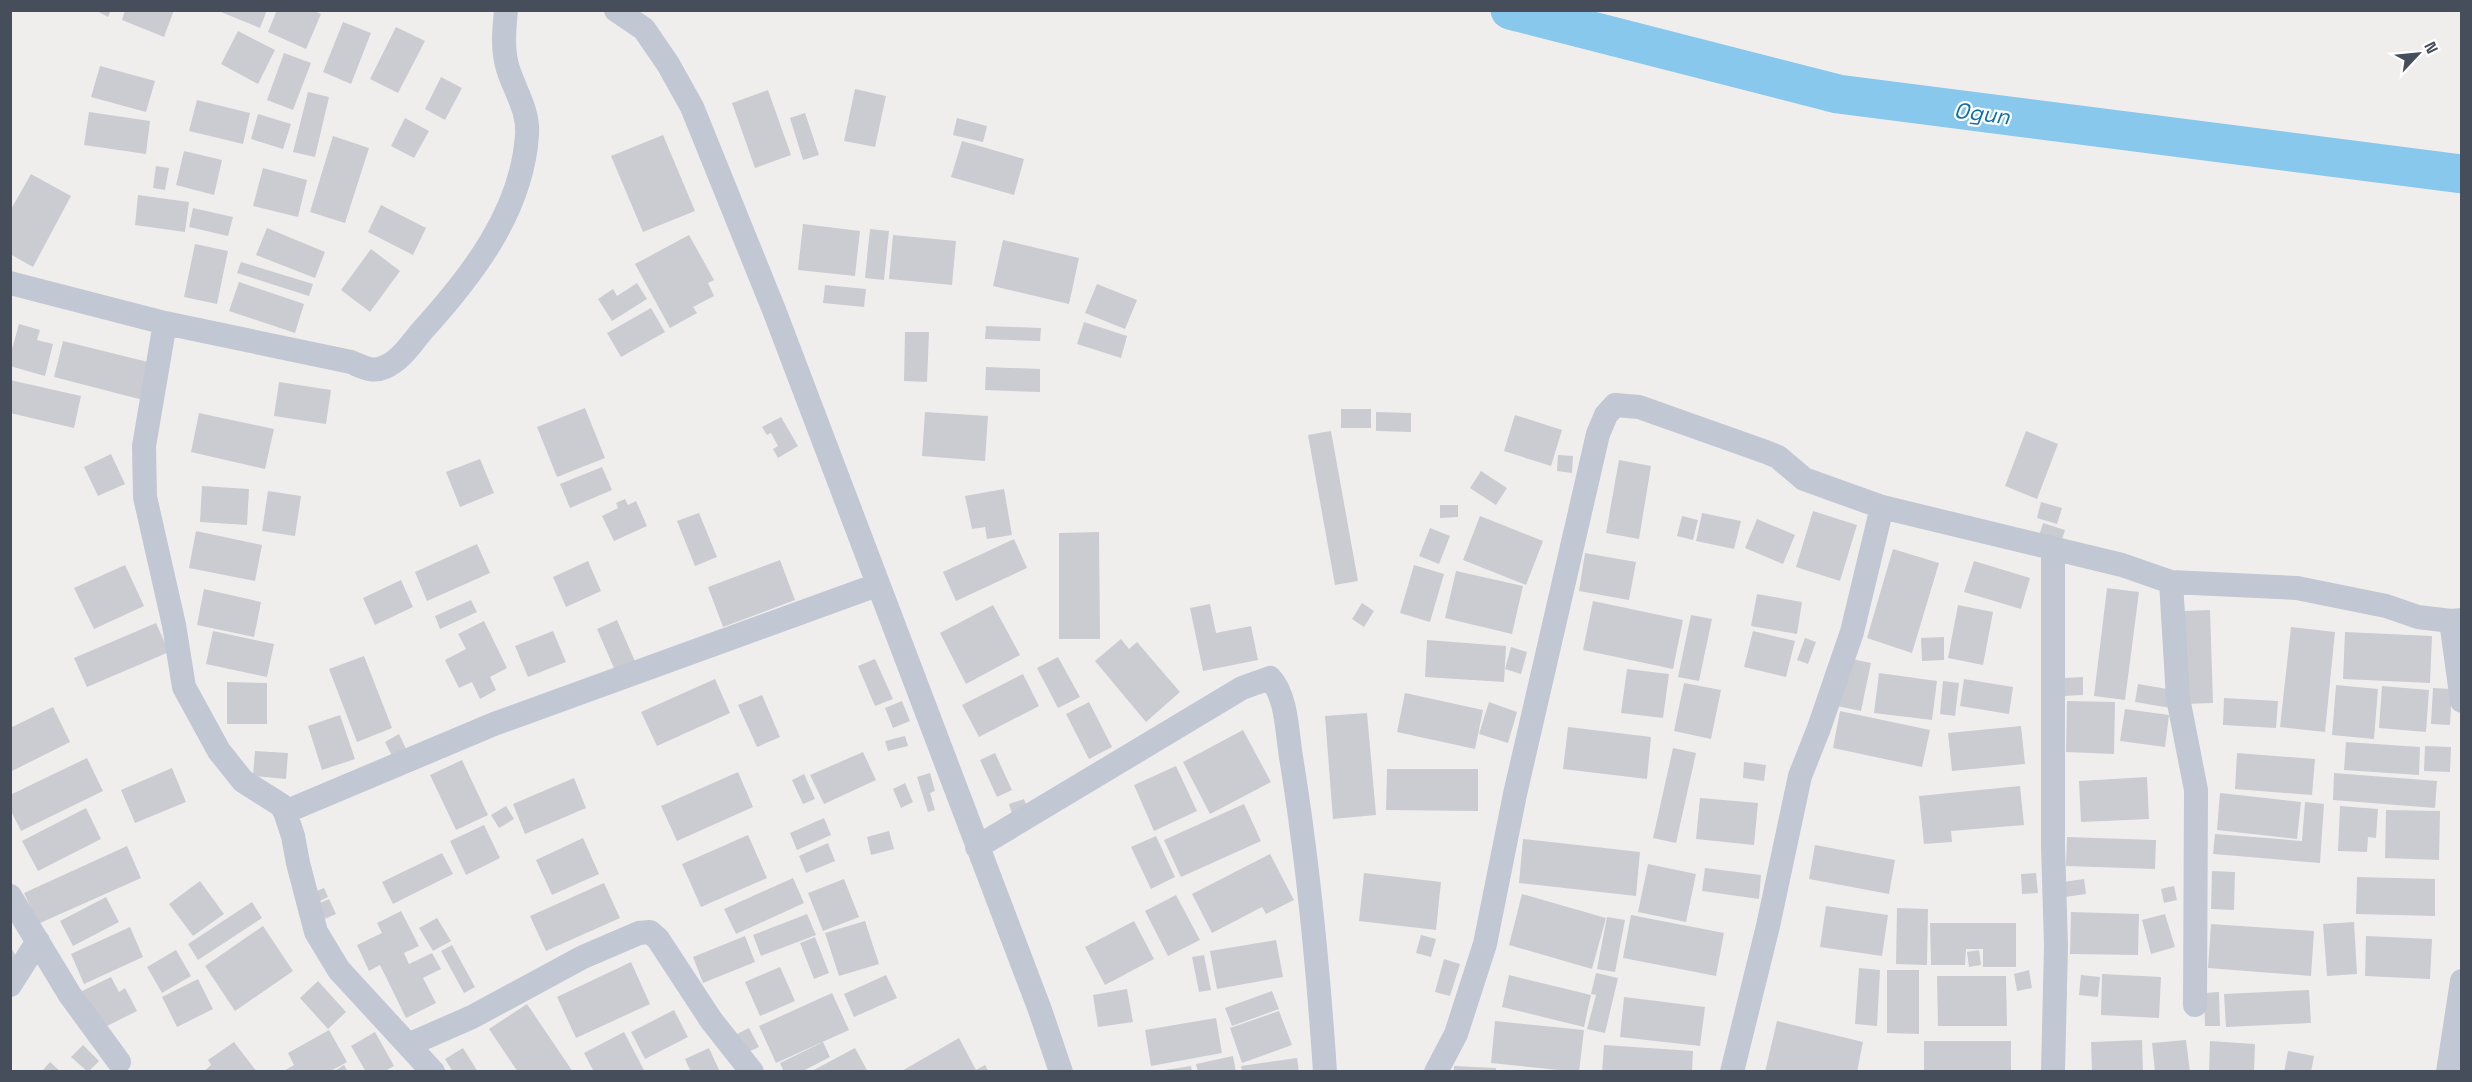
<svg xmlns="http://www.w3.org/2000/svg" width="2472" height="1082" font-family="'Space Grotesk',sans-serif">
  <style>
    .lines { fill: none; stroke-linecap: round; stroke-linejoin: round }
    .river { stroke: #88c8ec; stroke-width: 39 }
    .building { fill: #caccd2 }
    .minor { stroke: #c1c7d3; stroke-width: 24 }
    .labels { text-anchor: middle; stroke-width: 4.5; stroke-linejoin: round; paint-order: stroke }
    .water-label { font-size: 22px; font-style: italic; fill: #0b6fa9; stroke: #fff }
  </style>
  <rect width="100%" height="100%" fill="#f0eeed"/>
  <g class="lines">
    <path class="river" d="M1510 10 1838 94 2462 174"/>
  </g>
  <path class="building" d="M95 10H111L108 17Z
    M125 10H174L164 37 122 20Z
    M216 10H267L260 28Z
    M277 10H312L321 14 306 49 268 32Z
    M343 22 371 33 351 84 323 72Z
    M396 27 425 41 398 93 370 79Z
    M238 31 275 50 258 84 221 64Z
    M284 53 311 63 293 110 267 100Z
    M100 66 155 81 146 112 91 97Z
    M441 77 462 88 445 120 425 109Z
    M855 89 886 96 875 147 844 141Z
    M768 90 791 155 755 168 732 103Z
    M308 92 329 97 315 157 293 152Z
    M197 100 250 113 243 144 189 131Z
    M89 112 150 121 146 154 84 145Z
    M805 113 819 155 803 160 790 118Z
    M258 114 291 124 283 149 251 139Z
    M405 118 429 131 414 158 391 146Z
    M957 118 987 126 983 142 953 135Z
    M663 135 695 211 643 232 611 156Z
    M333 136 369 148 345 223 310 212Z
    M962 141 1024 159 1014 195 951 177Z
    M184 151 222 160 214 195 176 185Z
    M156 166 169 168 165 190 153 188Z
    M263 168 307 180 298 217 253 206Z
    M31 174 71 196 33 267 10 254V211Z
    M138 195 189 202 185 232 135 225Z
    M381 205 426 228 413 255 368 232Z
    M193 208 233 217 228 236 189 227Z
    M803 224 860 231 855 276 798 270Z
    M267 228 325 252 315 278 256 255Z
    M870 229 889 231 884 280 865 278Z
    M689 235 714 280 708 283 714 296 693 307 697 313 670 328 635 264Z
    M893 235 956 241 952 285 889 279Z
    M1003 240 1079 258 1069 304 993 286Z
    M195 244 228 251 217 304 184 297Z
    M371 249 400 271 370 312 341 290Z
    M241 262 313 284 309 296 237 273Z
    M239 282 304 304 295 333 229 311Z
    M637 283 647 299 612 321 598 299 613 289 617 296Z
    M1097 284 1137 300 1125 329 1085 313Z
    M825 285 866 289 864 307 823 303Z
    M651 308 665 332 621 357 607 333Z
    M1084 322 1127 336 1121 358 1077 344Z
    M19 324 40 330 37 340 53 344 45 376 10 366V356Z
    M986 326 1041 328 1040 341 985 339Z
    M905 332H929L927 382 904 381Z
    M63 341 152 363 143 400 54 377Z
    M986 367 1040 369V392L985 390Z
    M10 380 81 396 74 428 10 413Z
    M279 382 331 390 326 424 274 416Z
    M585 408 605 458 557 477 537 427Z
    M1341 409H1371V428H1341Z
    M925 412 988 416 985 461 922 456Z
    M1376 412 1411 413V432L1376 431Z
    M199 413 274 429 265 469 191 452Z
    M1515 415 1562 430 1551 466 1504 451Z
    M781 417 798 446 778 458 773 449 778 446 771 433 767 435 762 427Z
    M1331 431 1358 581 1335 585 1308 435Z
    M2026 431 2058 444 2037 499 2005 486Z
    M111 454 125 484 98 496 84 467Z
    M1558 455 1573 456 1572 473 1557 471Z
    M480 459 494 493 460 507 446 472Z
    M1619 460 1651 466 1639 539 1606 533Z
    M602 467 612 490 570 508 560 484Z
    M1481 471 1507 488 1496 505 1470 488Z
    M202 486 249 489 247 525 200 522Z
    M1004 489 1012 535 987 539 985 527 972 529 965 496Z
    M268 491 301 496 295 536 262 531Z
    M625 499 628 505 636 501 647 526 614 541 602 516 618 508 616 503Z
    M2041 502 2062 508 2057 524 2037 518Z
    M1440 505H1458V517L1440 518Z
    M1813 511 1857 525 1840 581 1796 567Z
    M699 513 717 557 695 566 677 521Z
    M1702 513 1741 521 1734 549 1696 541Z
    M1480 516 1543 541 1526 585 1463 560Z
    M1682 516 1698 520 1693 540 1677 536Z
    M1757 519 1795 535 1783 564 1745 548Z
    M2043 523 2065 530 2060 546 2038 539Z
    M1430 528 1450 536 1439 564 1419 556Z
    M196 531 262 545 255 581 189 568Z
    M1099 532 1100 639H1059V533Z
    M1014 539 1027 568 956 601 943 572Z
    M477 544 490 573 427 601 415 572Z
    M1893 549 1939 563 1912 653 1867 638Z
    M1585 553 1636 562 1629 600 1579 591Z
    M780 560 795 600 723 627 708 587Z
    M588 561 601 591 566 607 553 577Z
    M1974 561 2030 578 2021 609 1964 592Z
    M125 565 144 606 94 629 74 588Z
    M1414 565 1444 574 1430 622 1400 613Z
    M1456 571 1523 586 1512 634 1445 618Z
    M401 580 413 607 375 625 363 598Z
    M2107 588 2139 592 2125 700 2094 696Z
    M204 589 261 602 254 637 197 625Z
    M1757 594 1802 602 1797 634 1751 626Z
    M471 600 477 612 440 629 435 616Z
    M1593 601 1683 620 1673 669 1583 650Z
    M1362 603 1374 611 1364 627 1352 619Z
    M1210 604 1216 633 1251 626 1258 660 1203 671 1190 608Z
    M993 605 1020 655 966 684 940 633Z
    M1958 605 1993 612 1983 665 1948 658Z
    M2210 610 2213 703 2184 704 2182 611Z
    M1691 615 1712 619 1699 681 1678 677Z
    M617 620 637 666 617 675 597 629Z
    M484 621 507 668 490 677 496 690 480 699 472 682 459 688 445 660 466 649 458 634Z
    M156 623 169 652 87 687 74 658Z
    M2291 627 2335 632 2325 732 2280 727Z
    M213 631 274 644 267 677 206 664Z
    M553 631 566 662 528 677 515 646Z
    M1753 631 1795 641 1786 677 1744 667Z
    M2345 632 2432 636 2430 683 2343 679Z
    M1944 637V660L1922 661 1921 638Z
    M1805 638 1816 642 1808 664 1797 660Z
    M1121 639 1129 649 1137 642 1180 692 1146 722 1095 661Z
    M1427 640 1506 646 1504 682 1425 677Z
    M1511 647 1527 652 1521 674 1505 669Z
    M364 656 392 728 357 742 329 669Z
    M1058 657 1080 697 1058 708 1037 668Z
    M1847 658 1871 663 1861 711 1837 706Z
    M875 659 893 699 875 706 858 666Z
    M1627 669 1669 674 1663 718 1621 713Z
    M1879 673 1937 681 1932 720 1874 713Z
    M1023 674 1039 706 979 737 962 705Z
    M2083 677V695L2063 696 2062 678Z
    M715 679 730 713 657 746 641 712Z
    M1964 679 2013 687 2009 714 1960 706Z
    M1943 681 1959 683 1955 716 1940 714Z
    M227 682 267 683V724H227Z
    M1684 683 1721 690 1711 739 1674 731Z
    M2138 684 2173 690 2171 708 2135 702Z
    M2336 685 2378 689 2374 739 2332 735Z
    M2382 686 2429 690 2426 732 2379 728Z
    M2433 688 2452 689 2450 725 2431 724Z
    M1405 693 1483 710 1475 749 1397 732Z
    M762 695 780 737 757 747 738 705Z
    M2224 698 2278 701 2276 728 2223 725Z
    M902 701 910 721 893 728 885 708Z
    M2067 701 2115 702 2114 754 2066 752Z
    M1089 702 1112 747 1089 759 1066 714Z
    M1489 702 1517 712 1508 743 1479 734Z
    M53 707 70 742 10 772V728Z
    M2125 709 2169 715 2165 747 2120 741Z
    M1840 711 1930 730 1922 767 1833 748Z
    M1367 713 1376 815 1333 819 1325 716Z
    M340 715 355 759 322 770 308 726Z
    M2021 726 2025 764 1952 771 1948 733Z
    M1568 727 1651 737 1647 779 1563 769Z
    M1243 730 1271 782 1210 814 1183 762Z
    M399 734 408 753 394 760 385 742Z
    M905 736 908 746 888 751 885 741Z
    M2346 742 2420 747 2419 775 2344 770Z
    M2425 746 2451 747 2450 772 2424 771Z
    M1673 748 1696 753 1676 843 1653 838Z
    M255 751 288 753 286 779 253 776Z
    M863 752 876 780 824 804 810 775Z
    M995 753 1012 790 997 797 980 760Z
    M2237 753 2315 759 2312 795 2235 789Z
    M87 758 103 791 21 831 10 809V795Z
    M462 760 488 815 456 830 430 775Z
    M1744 762 1766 765 1764 781 1743 778Z
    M1176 766 1197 811 1154 831 1134 785Z
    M172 768 186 802 135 823 121 790Z
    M1387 769H1478V811L1386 810Z
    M738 772 753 807 677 841 661 806Z
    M930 773 935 791 930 793 935 810 928 812 917 777Z
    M2334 773 2437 781 2435 808 2333 800Z
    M804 774 815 799 803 804 792 780Z
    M2147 777 2149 819 2081 822 2079 781Z
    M574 778 586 808 525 834 513 804Z
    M905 783 913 802 901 808 893 789Z
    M2020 786 2024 825 1951 831 1952 842 1924 844 1919 796Z
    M2220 793 2301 802 2297 839 2217 830Z
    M1700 798 1758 803 1754 845 1696 839Z
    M1024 799 1028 809 1012 814 1009 804Z
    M2305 802 2324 804 2320 863 2213 854 2215 834 2302 841Z
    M1244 804 1261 841 1181 877 1164 840Z
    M506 806 514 819 499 828 491 815Z
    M2340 806 2378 809 2376 838 2368 837 2367 852 2338 851Z
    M86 808 101 839 38 871 22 841Z
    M2386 810 2440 811 2439 860 2385 858Z
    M824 818 831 835 797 850 790 833Z
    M484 825 500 858 466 875 450 841Z
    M889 831 894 849 871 855 867 837Z
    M748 835 767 878 701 907 682 864Z
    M1156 836 1175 877 1151 889 1131 847Z
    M2067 837 2156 840 2155 869 2066 866Z
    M583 838 599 874 552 895 536 860Z
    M1523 839 1640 852 1636 896 1519 883Z
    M828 843 835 861 806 873 799 856Z
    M1815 845 1895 860 1889 894 1809 879Z
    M127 846 141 878 38 924 24 893Z
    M442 853 453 874 393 904 382 882Z
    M1270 854 1294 900 1266 914 1262 907 1212 933 1192 894Z
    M1648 864 1696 874 1686 922 1638 912Z
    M1705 868 1761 875 1759 899 1702 891Z
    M2212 871 2235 872 2234 910 2211 909Z
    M1364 873 1441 882 1436 930 1359 921Z
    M2036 873 2038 893 2022 894 2021 874Z
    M2357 877 2435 879V916L2356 914Z
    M793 878 804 903 736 934 724 909Z
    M844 879 859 917 823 931 808 893Z
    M2084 879 2086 894 2065 897 2063 882Z
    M200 881 224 914 193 936 169 904Z
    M604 883 620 918 546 951 530 916Z
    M2174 886 2177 900 2164 903 2161 889Z
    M324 888 328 897 314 904 309 894Z
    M1522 894 1606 918 1592 969 1509 945Z
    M1176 895 1200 940 1168 956 1145 911Z
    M106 897 119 922 73 946 60 921Z
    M329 899 336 914 320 921 313 906Z
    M252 902 262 918 198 960 188 944Z
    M1826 906 1888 915 1882 956 1820 947Z
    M1897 908 1928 909 1927 965 1896 964Z
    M401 911 419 946 404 953 409 964 432 953 441 969 423 978 436 1003 406 1018 380 965 369 971 357 945 382 933 377 923Z
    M2071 912 2139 914 2138 955 2070 954Z
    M807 914 816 935 761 956 753 935Z
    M2165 914 2175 947 2151 954 2142 920Z
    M1631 915 1724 933 1716 976 1623 958Z
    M1607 917 1625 920 1615 972 1597 969Z
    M437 918 451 941 433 951 419 928Z
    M865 921 879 964 839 976 825 933Z
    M1134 921 1154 959 1105 985 1085 947Z
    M2354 922 2357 974 2327 976 2323 924Z
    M1930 923H2016V967H1983V949H1966L1965 965H1931Z
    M2211 924 2314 931 2311 976 2208 968Z
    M263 926 293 971 235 1011 205 966Z
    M130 927 143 957 84 984 71 954Z
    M1421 935 1436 939 1431 957 1416 953Z
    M745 936 755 962 703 983 693 957Z
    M2366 936 2432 939 2430 979 2365 976Z
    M815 937 829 973 814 979 800 943Z
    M1276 940 1283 977 1217 989 1210 951Z
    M452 945 475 987 464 993 441 951Z
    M10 946 17 958 10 962Z
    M176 950 191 976 162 993 147 967Z
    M1979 950 1981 965 1969 967 1967 952Z
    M1204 955 1211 990 1199 992 1192 957Z
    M1444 959 1460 964 1450 996 1435 992Z
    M631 962 650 1004 576 1038 557 997Z
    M780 967 795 1001 760 1016 745 982Z
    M1859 968 1880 970 1877 1026 1855 1024Z
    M1887 970H1919V1034L1887 1033Z
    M2029 970 2032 988 2017 991 2014 974Z
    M1596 973 1618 978 1605 1033 1587 1029 1596 995 1591 994Z
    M2102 974 2161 977 2159 1018 2101 1015Z
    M886 975 897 998 854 1017 844 994Z
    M1509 975 1591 995 1584 1027 1502 1007Z
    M2081 975 2100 977 2098 997 2079 995Z
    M1937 976H2006L2007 1026H1938Z
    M111 977 119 992 125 988 137 1011 105 1027 80 992Z
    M198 979 213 1009 177 1027 162 997Z
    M318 981 346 1012 328 1029 300 998Z
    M1127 989 1133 1022 1098 1027 1093 995Z
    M2309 990 2311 1023 2226 1027 2224 994Z
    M1272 991 1279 1009 1232 1026 1225 1008Z
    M2219 992 2220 1026H2205L2204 993Z
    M832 993 849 1030 776 1063 759 1026Z
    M1624 997 1705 1007 1700 1046 1620 1037Z
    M527 1004 573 1072H518L489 1029Z
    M674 1010 688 1037 645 1059 631 1032Z
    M1279 1011 1292 1045 1242 1063 1230 1028Z
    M1216 1018 1222 1053 1151 1066 1145 1030Z
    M1495 1021 1584 1030 1579 1072 1491 1063Z
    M1777 1021 1863 1042 1857 1072H1765Z
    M749 1028 759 1047 746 1053 737 1034Z
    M329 1030 347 1062 329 1072H282L294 1065 288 1053Z
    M375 1032 394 1066 383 1072H366L351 1046Z
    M624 1032 645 1072H594L584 1053Z
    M959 1038 976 1070 985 1065 989 1072H900Z
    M2142 1040 2143 1072H2092L2091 1042Z
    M2186 1040 2190 1072H2155L2152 1043Z
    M1924 1041H2011V1072H1924Z
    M2210 1041 2255 1044 2254 1072H2209Z
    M234 1042 257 1072H203L211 1065 208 1060Z
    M823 1042 830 1057 801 1072H784L780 1063Z
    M83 1045 99 1061 88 1072 71 1057Z
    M1604 1045 1693 1051 1692 1072H1602Z
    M463 1048 478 1072H453L445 1059Z
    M709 1048 720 1072H691L685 1059Z
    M855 1048 868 1072H810Z
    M2288 1051 2314 1056 2311 1072H2284Z
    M1233 1056 1236 1072H1198L1196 1064Z
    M1297 1058 1299 1072H1242L1241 1066Z
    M50 1062 61 1072H41Z
    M344 1065 348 1072H333Z
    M1191 1066 1192 1072H1165V1070Z
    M1454 1066 1496 1068V1072H1454Z"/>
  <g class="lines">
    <path class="minor" d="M616 10 644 29 668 64 692 107 774 310 1040 1010 1061 1072
      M10 283 165 323 351 362C363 367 372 373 385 367 400 361 411 344 421 332 471 277 522 212 527 135 529 111 515 91 508 69 502 49 504 31 506 10
      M165 323 144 446 145 497 174 625 184 687 219 751 243 781 281 805 285 812 293 836 298 863 316 932 339 970 433 1072
      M2171 582 2178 698 2196 790 2195 1005
      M2451 621 2462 701
      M285 812 494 724 877 585
      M977 847 1242 688 1270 678C1287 696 1287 733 1291 757 1308 861 1318 966 1325 1072
      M10 896 70 995 119 1062
      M10 985 38 941
      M408 1045 472 1017 583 957 639 933 650 932 658 939 711 1020 752 1072
      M1436 1072 1456 1034 1485 944 1515 794 1598 434 1606 415 1615 405 1639 407 1766 452 1778 457 1804 479 1882 507 2122 565 2171 582 2297 588 2386 606 2418 617 2451 621 2462 620
      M1732 1072 1768 926 1800 776 1819 728 1852 632 1882 507
      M2053 1072 2056 946 2053 845V549
      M2448 1072 2462 981"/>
  </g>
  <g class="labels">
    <g class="water-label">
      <text transform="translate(1982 113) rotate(7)" y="8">Ogun</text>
    </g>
  </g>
  <rect width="2472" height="1082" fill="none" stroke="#464e5b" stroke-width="24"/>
  <g transform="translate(2418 54) rotate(64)" stroke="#ffffff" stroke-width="4.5" paint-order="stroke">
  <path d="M0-4.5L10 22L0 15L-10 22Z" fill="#464e5b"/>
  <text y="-9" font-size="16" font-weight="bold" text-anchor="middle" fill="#464e5b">N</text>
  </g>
</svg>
